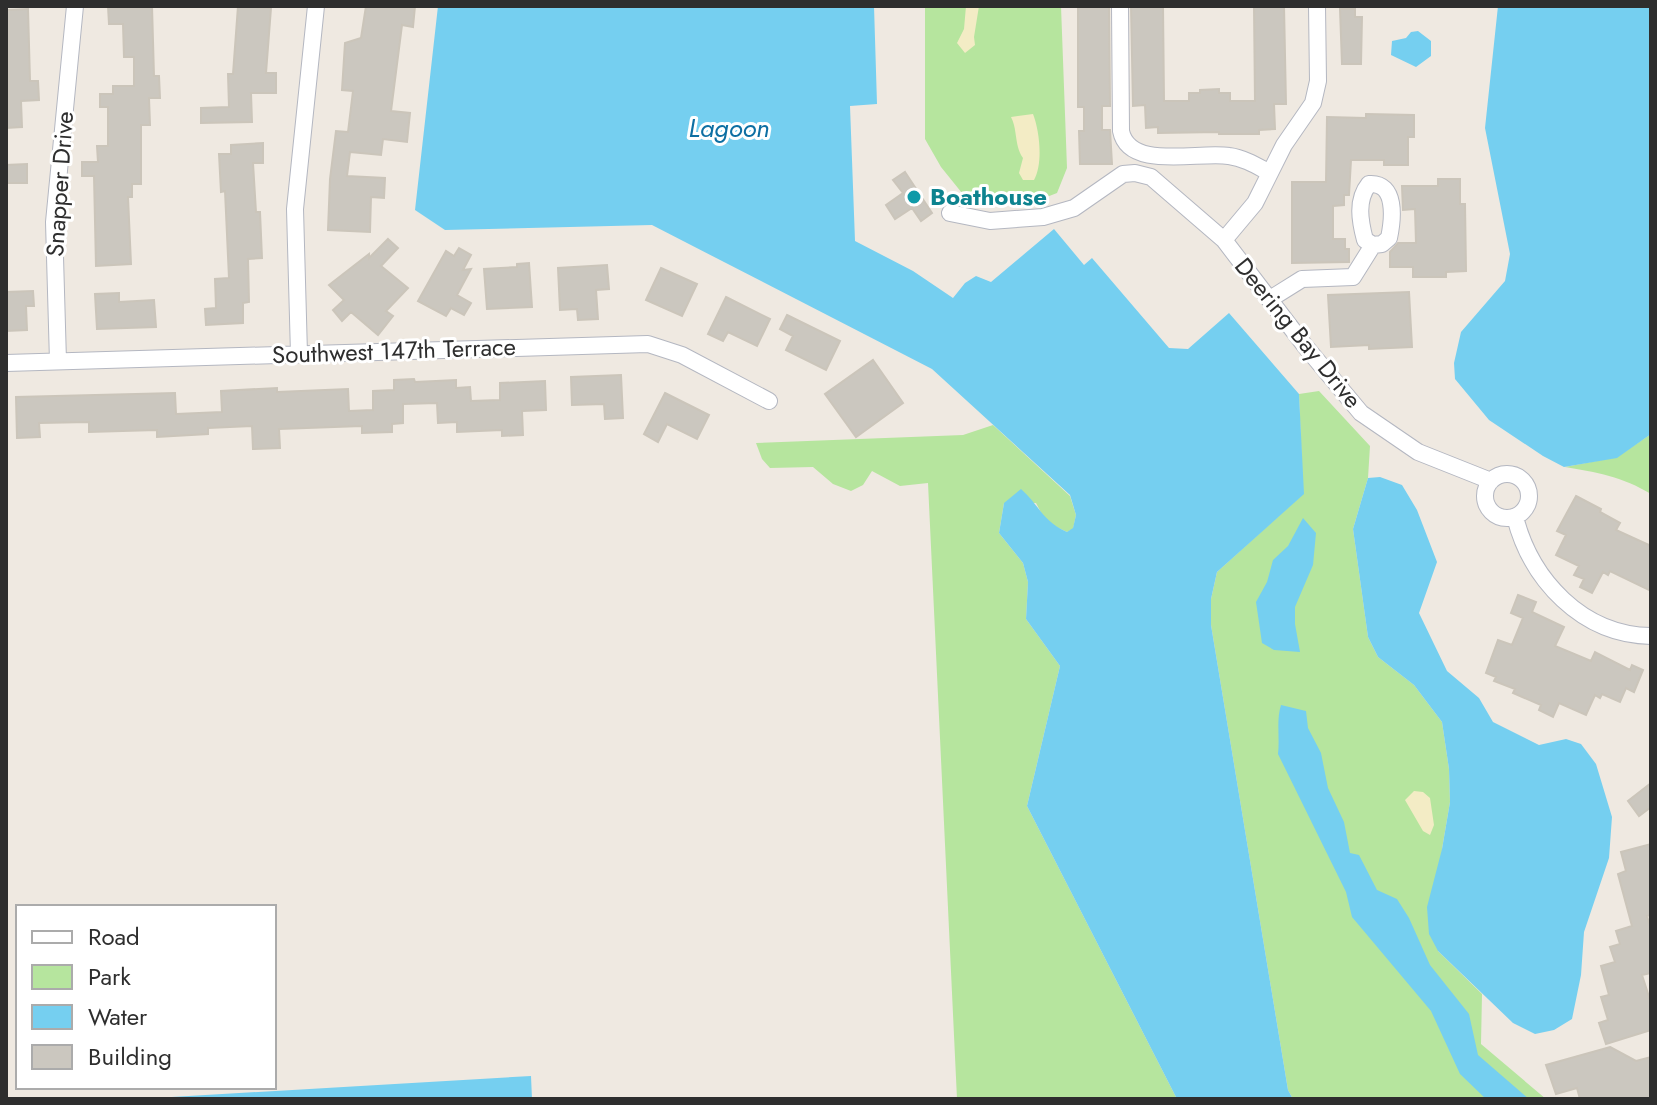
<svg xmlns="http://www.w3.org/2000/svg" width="1657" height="1105" font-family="Jost,sans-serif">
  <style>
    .green { fill: #b6e59e }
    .sand { fill: #f3ecc5 }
    .water { fill: #75cff0 }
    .building { fill: #cbc7bf; stroke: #cbc5ba; stroke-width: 2 }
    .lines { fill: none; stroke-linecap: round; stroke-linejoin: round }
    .minor-casing { stroke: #b4b7c1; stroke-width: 18 }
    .minor { stroke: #fff; stroke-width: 16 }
    .culture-dot { fill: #0f9aa8; stroke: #fff; stroke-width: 3 }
    .labels { text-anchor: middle; stroke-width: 6; stroke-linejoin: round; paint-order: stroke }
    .street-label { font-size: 24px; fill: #2e2e2e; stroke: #fff }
    .culture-label { font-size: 24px; font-weight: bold; fill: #0d838f; stroke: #fff; text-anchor: start }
    .water-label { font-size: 26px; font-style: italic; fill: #0d6fa3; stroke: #fff }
  </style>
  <rect width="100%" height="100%" fill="#efe9e1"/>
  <path class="green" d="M925 6H1061L1067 168 1057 193 1026 205 989 204 966 198 941 167 925 139Z
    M1319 391 1370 446 1368 478 1353 529 1368 637 1378 657 1414 685 1442 722 1449 769 1450 802 1442 849 1438 951 1482 994 1481 1044 1546 1099H1293L1288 1090 1211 625V599L1217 572 1303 494 1299 394Z
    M993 425 1070 496 1076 515 1073 529 1067 532 1046 522 1036 503H1004L999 533 1023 563 1028 582 1026 619 1060 666 1027 806 1177 1099H957L928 483 900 486 872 471 863 485 851 491 833 484 813 467 770 468 762 459 756 443 963 435Z
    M1651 434V494C1623 477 1596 472 1565 467L1617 457Z"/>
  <path class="sand" d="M966 6H979L974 37 975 45 965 53 957 43 964 29Z
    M1033 114C1040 132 1043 164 1034 180H1023L1019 173 1023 158C1014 145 1018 131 1011 117Z
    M1414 791 1423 792 1430 798 1434 825 1430 835 1423 831 1405 800Z"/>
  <path class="water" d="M438 6H874L877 104 850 106 855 241 913 271 953 298 965 283 976 276 991 282 1054 229 1084 265 1092 258 1169 348 1188 349 1229 313 1299 394 1304 494 1217 572 1211 599V625L1288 1090 1293 1099H1177L1027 806 1060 666 1026 619 1028 582 1023 563 999 533 1004 503 1021 489C1041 507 1041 520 1067 532L1073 528 1076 515 1070 495 932 369 652 225 445 230 415 210Z
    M1498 6H1651V434L1617 458 1564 467 1543 456 1489 420 1455 379 1454 363 1461 332 1505 281 1510 254 1485 128Z
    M1418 31 1431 41V56L1416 67 1391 55 1392 41 1406 38 1411 32Z
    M1380 477 1402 485 1417 510 1437 562 1419 613 1447 671 1479 698 1493 722 1539 745 1566 739 1581 744 1596 764 1612 817 1609 858 1584 932 1581 975 1572 1019 1554 1030 1535 1034 1513 1023 1438 951 1429 934 1427 907 1442 849 1450 802 1449 769 1442 722 1414 685 1378 657 1368 637 1353 529 1368 478Z
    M1303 518 1316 533 1313 565 1295 607V624L1300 652 1274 650 1262 643 1256 602 1267 582 1273 560 1288 546Z
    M1281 705 1306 711 1308 728 1321 753 1328 788 1344 822 1350 853 1359 855 1377 890 1397 899 1409 918 1430 965 1469 1014 1478 1055 1529 1099H1486L1460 1074 1431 1011 1352 917 1346 892 1278 754C1280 737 1276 721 1281 705Z
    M531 1076 532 1099H138Z"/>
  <path class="building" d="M108 6H152L154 76H159L160 98H149L150 125H141V184H132V197H128L131 264 96 266 94 176H82V162H98L97 146H108V107H100V94H113V86H134V57H124L123 24H109Z
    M238 6 271 8 266 73H276V93H251L252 122 201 123V108L229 107 228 74H233Z
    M366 6H415L413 27 402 25 391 111 410 113 407 142 383 139 381 155 350 152 347 176 385 178 384 198 371 197 370 232 328 230 330 179 336 131 348 132 353 91 342 90 345 43 361 38Z
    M1078 6H1109L1110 106H1102V130H1110L1112 164H1080L1079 131H1084V107H1078Z
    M1131 6H1163L1164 101H1189V93H1200V90L1219 89V93H1230V101H1255L1254 6H1284L1286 104H1274L1275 129 1259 130V134H1219V132L1158 133V127L1146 128 1145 105 1133 106Z
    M28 9 30 81H38L39 100 21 101 22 127 6 128V10Z
    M1340 9H1355V17H1362L1361 64H1342Z
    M1366 114 1414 115V137H1408V165H1384V160H1351L1349 195H1344V205L1333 206V239H1345V249H1349V262L1292 263V182H1326L1327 117 1366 118Z
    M263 143V163H253L256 212H260L262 258 248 259 249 302 243 303V323L206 325 205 309 216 308 215 279 229 278 225 191 221 192 219 154H231V145Z
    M27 164V183H6V165Z
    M905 172 932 213 921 221 912 208 895 219 886 205 903 193 893 180Z
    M1438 179H1460V204H1465L1466 271 1446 272V277H1413V267H1390V252L1398 243H1416L1415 209 1403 210 1402 186H1438Z
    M388 239 398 248 381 266 408 288 386 311 393 316 378 335 351 312 342 321 333 310 344 300 329 285 369 254V258Z
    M459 248 471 255 463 270 471 269 457 295 471 303 464 315 451 308 446 316 418 301 446 251 454 256Z
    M529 263 532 307 487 309 484 269 517 267V264Z
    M607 265 609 289 596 290 598 319 578 320 577 309 560 310 558 268Z
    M661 268 697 284 682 316 646 300Z
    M33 291 34 306H26L27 330 6 331V292Z
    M1409 292 1412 347 1369 349V345L1331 347 1328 295Z
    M119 293V302L154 300 156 327 97 329 95 294Z
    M726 297 770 319 757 346 728 332 723 341 708 334Z
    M787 315 840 341 826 370 786 350 793 336 780 329Z
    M873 360 903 403 856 437 825 394Z
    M621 375 623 418 605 419 604 404 572 405 571 377Z
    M414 379 415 382 456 380V388L470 387 471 401 500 400V383L545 381 546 410 522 411 523 435 502 436V430L457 432V422L438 423 437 403 403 404V423L392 424V432L362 433V426L279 429 280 448 253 449 252 426 208 428V434L157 437V430L89 432V422L39 423 40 437 17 438 16 397 175 393 176 414 222 412 221 391 277 388V392L348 389 349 411 373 410V391L394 390V380Z
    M665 393 709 415 697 439 667 424 658 442 644 434Z
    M1576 496 1601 509 1600 512 1620 523 1616 530 1651 546V591L1610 571 1608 575 1603 572 1592 593 1580 587 1584 579 1574 575 1579 566 1556 555 1566 535 1557 531Z
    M1518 595 1536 602 1532 612 1564 627 1555 646 1591 661 1595 652 1630 670 1632 665 1643 670 1634 692 1626 688 1620 702 1602 694 1600 698 1595 695 1586 715 1559 703 1553 717 1539 710 1541 705 1513 693 1515 689 1494 681 1496 677 1486 673 1498 640 1512 645 1523 618 1511 613Z
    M1651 783V807L1639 816 1628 801Z
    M1651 844V915L1647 916 1651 929V973L1642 975 1651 1003V1030L1606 1044 1599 1023 1608 1020 1601 997 1609 995 1601 966 1615 962 1610 947 1620 944 1616 931 1632 926 1618 874 1626 871 1621 852Z
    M1610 1047 1636 1061 1651 1057V1099H1580L1577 1088 1556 1094 1546 1065Z"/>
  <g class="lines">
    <g class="minor-casing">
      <path id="minor" d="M1120 6 1121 131C1129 171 1199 151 1229 156 1244 158 1257 166 1270 173
        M950 213 990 221 1043 217 1074 208 1123 174 1135 173 1151 177 1224 240 1305 346 1361 413 1418 452 1491 481
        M1224 240 1255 203 1284 145 1313 103 1318 81 1317 6
        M1270 299 1302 279 1353 277 1373 245 1382 244 1389 238C1393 219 1397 182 1369 184 1356 200 1360 221 1365 240L1373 245
        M299 354 295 209 316 6
        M58 361 54 222 75 6
        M6 363 648 344 682 355 769 401
        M1485 496a22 22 0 1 1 44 0a22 22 0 1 1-44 0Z
        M1515 517C1531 580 1582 635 1651 636"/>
    </g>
    <use href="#minor" class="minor"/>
  </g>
  <circle class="culture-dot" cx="914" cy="197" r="8"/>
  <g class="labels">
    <g class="street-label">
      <text transform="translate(60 184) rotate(-86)" y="8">Snapper Drive</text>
      <text transform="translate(1298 333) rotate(51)" y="8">Deering Bay Drive</text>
      <text transform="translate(394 351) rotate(-2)" y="8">Southwest 147th Terrace</text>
    </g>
    <g class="culture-label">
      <text x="930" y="205">Boathouse</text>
    </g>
    <g class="water-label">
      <text x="729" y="137">Lagoon</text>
    </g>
  </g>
  <rect width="1657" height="1105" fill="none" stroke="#2e2e2e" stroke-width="16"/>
  <rect x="16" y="905" width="260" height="184" fill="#ffffff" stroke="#ababab" stroke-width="2"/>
  <rect x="32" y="931" width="40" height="12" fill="#ffffff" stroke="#ababab" stroke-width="2"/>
  <text x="88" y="945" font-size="24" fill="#2e2e2e">Road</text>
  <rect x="32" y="965" width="40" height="24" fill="#b6e59e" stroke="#ababab" stroke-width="2"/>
  <text x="88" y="985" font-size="24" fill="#2e2e2e">Park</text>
  <rect x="32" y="1005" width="40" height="24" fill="#75cff0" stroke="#ababab" stroke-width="2"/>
  <text x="88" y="1025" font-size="24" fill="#2e2e2e">Water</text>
  <rect x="32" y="1045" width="40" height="24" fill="#cbc7bf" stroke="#ababab" stroke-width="2"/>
  <text x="88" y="1065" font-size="24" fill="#2e2e2e">Building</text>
</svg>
